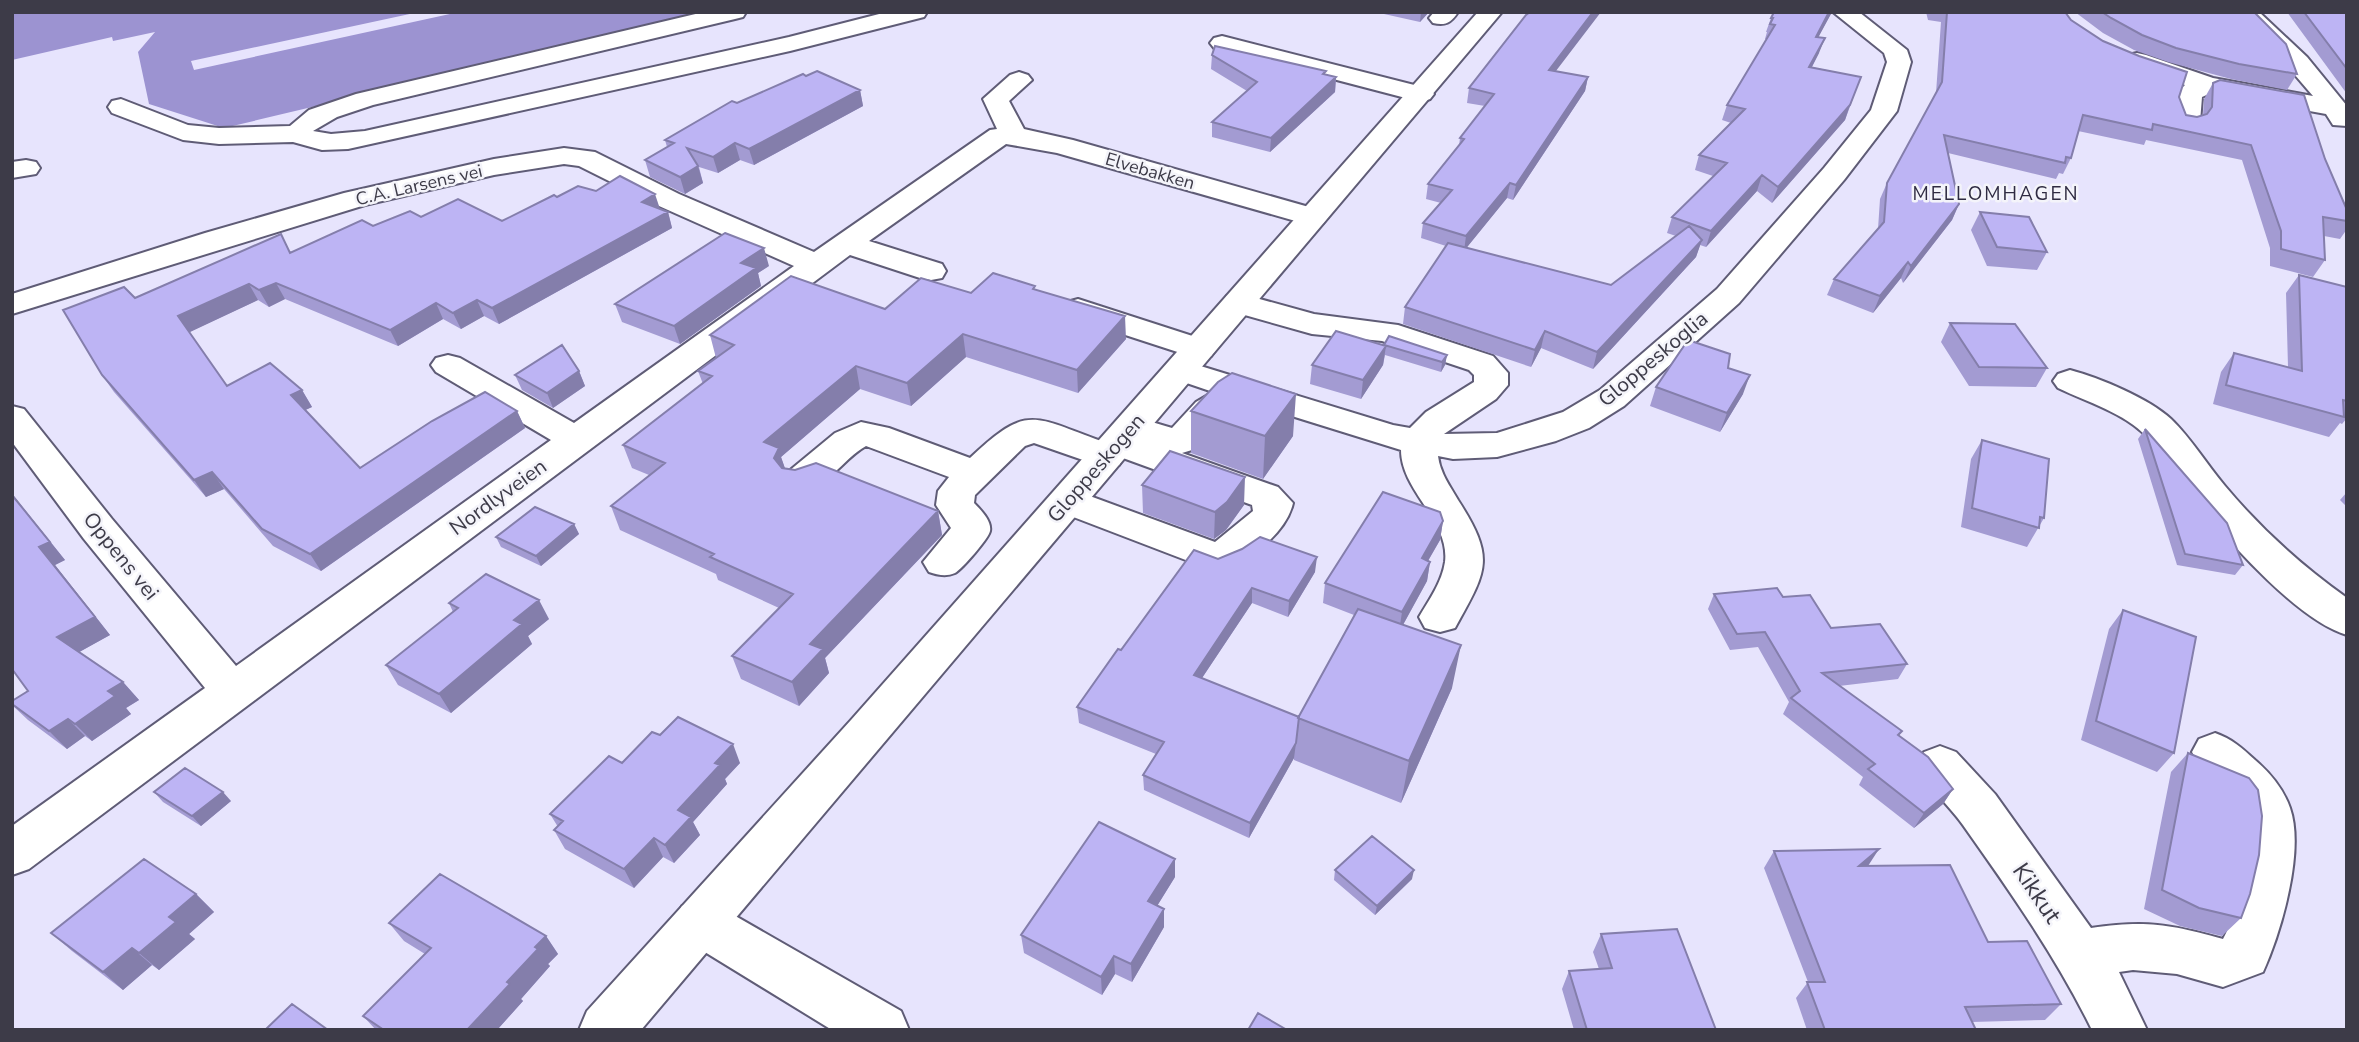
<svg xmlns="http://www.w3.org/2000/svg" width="2359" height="1042" font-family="'Nunito Sans',sans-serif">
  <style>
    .water { fill: #9c93d1 }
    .pier { fill: #e7e4fd }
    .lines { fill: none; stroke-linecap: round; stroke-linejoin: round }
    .minor-casing { stroke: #5f5c76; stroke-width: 4 }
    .major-casing { stroke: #5f5c76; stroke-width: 4 }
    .minor { fill: #fff; fill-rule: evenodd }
    .major { fill: #fff; fill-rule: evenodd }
    .wall { fill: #a39bd2 }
    .shaded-wall { fill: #847eab }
    .building { fill: #bdb4f4; stroke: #847eab; stroke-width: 2 }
    .labels { text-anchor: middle; stroke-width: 5; stroke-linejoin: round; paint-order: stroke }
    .far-street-label { font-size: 18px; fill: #3d3b48; stroke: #f4f4fa }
    .far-neighbourhood-label { font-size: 19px; letter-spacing: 2px; fill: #2f2b42; stroke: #f4f4fa }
    .street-label { font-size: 21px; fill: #3d3b48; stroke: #f4f4fa }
    .near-street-label { font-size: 24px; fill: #3d3b48; stroke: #f4f4fa }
  </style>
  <rect width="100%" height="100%" fill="#e7e4fd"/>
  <path class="water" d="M12 12H712L224 128 149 104 138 52 155 32 113 41 112 37 12 60Z"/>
  <path class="pier" d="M419 12H459L194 70 191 61Z"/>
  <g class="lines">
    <g class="minor-casing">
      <path id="minor" d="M704 12H746L743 17 735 19 373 105 337 117 313 131 331 134 365 131 789 37 887 12H927L924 17 790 51 348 149 322 150 293 142 219 144 183 140 112 113 108 107 112 101 121 99 188 125 219 128 290 126 309 110 356 94Z
        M1434 12H1458C1451 23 1445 26 1433 23L1429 18Z
        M1833 12H1859L1907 50 1911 62 1897 111 1844 180 1739 303 1624 406 1589 428 1556 441 1497 457 1453 459 1438 456C1440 473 1450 486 1458 500 1496 559 1487 570 1455 628L1440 632 1425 628 1419 617C1429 600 1442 582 1445 562 1450 521 1401 491 1401 450L1243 401 1220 418 1192 450 1182 453 1278 487 1293 503C1286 534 1246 564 1217 572L1055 510 1049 501 1055 492 1068 488 1215 542 1253 511 1252 505 1123 458 1119 465 1106 468 1034 443 1025 446 975 495 974 503C980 509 992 521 990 531 989 538 962 569 955 573 946 577 938 575 929 572L923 562 951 528 936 505 938 491 949 477 866 446C839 461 823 498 789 489L783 480 789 471 835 433 861 422 889 428 970 458C1027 404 1032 416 1101 441L1105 435 1119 431 1117 429 1122 421 1135 417 1172 428 1196 402 1213 392 1169 377 1164 370 1169 363 1181 360 1393 425 1410 428 1426 412 1474 382V375L1469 370 1382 341 1312 334 1227 310 1222 303 1227 296 1238 293 1314 314 1398 325 1493 356 1508 373V385L1496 399 1444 434 1497 433 1563 412 1600 390 1717 289 1824 168 1871 110 1887 62 1884 53Z
        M2234 12H2259L2307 57 2347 106V126L2333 125 2326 114 2211 93 2202 97 2200 122 2196 128 2187 130 2178 128C2169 115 2174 94 2185 85L2128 65 2125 60 2128 55 2137 53 2146 55 2213 78 2313 96 2277 54Z
        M1222 36 1430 89 1434 94 1430 99 1421 102 1214 48 1210 43 1214 38Z
        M1019 72 1028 75 1032 80 1009 101 1024 129 1073 140 1323 211 1328 217 1323 223 1313 226 1057 153 1006 144 869 241 942 264 946 271 942 278 931 280 920 278 850 255 29 869 12 875V826L205 688 84 539 12 442V406L24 409 112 519 236 666 551 440 436 372 431 365 436 358 448 355 460 358 574 423 794 266 659 206 579 166 564 164 494 175 365 205 12 314V294L205 233 344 193 494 159 564 148 595 152 679 194 814 252 990 130 997 129 983 99 1010 75Z
        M26 160 36 162 40 168 36 174 12 178V162Z
        M1078 299 1211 342 1216 349 1211 356 1199 359 1067 316 1062 309 1067 302Z
        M2070 370C2100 378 2148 398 2171 419 2191 438 2207 465 2225 486 2260 528 2302 566 2347 598V635C2299 621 2231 544 2199 505 2181 483 2166 458 2147 437 2125 413 2087 402 2058 388L2053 381 2058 374Z
        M2215 733C2232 739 2242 748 2255 760 2270 773 2283 788 2290 808 2305 851 2281 932 2263 972L2223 987 2177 974 2133 970 2119 972 2147 1030H2092C2057 958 2009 890 1963 825 1948 804 1928 788 1917 765L1924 752 1940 746 1956 752 1995 794 2091 928C2145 920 2170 924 2223 939 2236 919 2254 830 2242 808 2229 786 2204 775 2192 752L2199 739Z
        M700 899 718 906 901 1011 909 1030H832L682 938 675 922 682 906Z"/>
    </g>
    <g class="major-casing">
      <path id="major" d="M1478 12H1502L641 1030H579L587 1011 851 720Z"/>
    </g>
    <use href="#minor" class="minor"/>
    <use href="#major" class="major"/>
  </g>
  <path class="wall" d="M1375 12H1429L1420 22Z
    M1774 12H1832L1818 37 1819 53 1812 67 1861 77 1845 120 1772 203 1757 191 1706 247 1700 245 1696 257 1593 369 1541 348 1531 367 1403 324 1405 307 1446 246 1421 238 1423 223 1441 203 1426 199 1428 184 1459 146 1460 138 1485 106 1467 103 1469 88 1556 71 1588 77 1585 91 1513 200 1507 198 1466 248 1611 285 1676 236 1667 233 1672 217 1713 176 1695 170 1699 155 1731 123 1722 120 1727 105 1767 39H1765L1767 32H1766L1771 18Z
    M1926 12H2254L2297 74 2287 90 2231 79 2168 62 2134 50 2103 33 2075 12H2065L2071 20 2179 97 2186 115 2197 117 2203 115 2204 99 2213 83 2325 159 2347 221V229L2340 239 2324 236 2325 260 2313 277 2270 266V248L2242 160 2146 140 2144 145 2078 131 2071 158 2063 174 2059 173 2056 179 1948 153 1959 204 1952 220 1903 283 1901 278 1873 313 1827 295 1834 279 1878 229 1880 199 1887 183 1936 93 1941 22 1928 20Z
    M2287 12H2347V94Z
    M1212 55 1336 77 1335 92 1270 152 1212 137V122L1247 91 1211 69Z
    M860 90 863 106 754 165 740 160 718 173 699 167 703 183 685 194 650 177 645 160 667 147 665 140 737 103Z
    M557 197 660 209 668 212 672 228 499 324 484 316 461 329 443 319 398 346 285 299 269 307 258 300 189 332 227 386 302 390 312 407 305 410 360 468 517 411 525 428 321 571 273 546 224 489 206 497 114 392 102 375 135 298 291 252 373 226 421 217 502 221Z
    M1980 212 2047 252 2037 270 1987 266 1971 230Z
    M769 266 758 273 761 286 680 344 622 322 615 304Z
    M2299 275 2347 287V418L2342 424 2340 423 2329 437 2213 404 2221 372 2234 353 2288 367 2286 293Z
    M1035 290 1126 339 1078 393 966 357 911 406 860 389 781 457 785 469 938 511 942 535 825 658 829 673 799 706 741 679 732 656 779 608 718 580 716 574 620 530 611 506 649 475 632 468 623 445 703 384 698 371 716 358 710 335 885 309 971 293Z
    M1950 323 2047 368 2036 387 1969 386 1941 342Z
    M1383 345 1447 355 1445 365 1441 372 1385 355 1383 365 1361 399 1310 384 1312 365Z
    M579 371 585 386 553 408 522 390 515 375Z
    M1656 387 1743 394 1720 432 1650 406Z
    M1191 411 1293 436 1263 479 1191 453Z
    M2145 429 2243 565 2235 575 2177 565 2138 439Z
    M1982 440 2044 518 2027 547 1961 527 1971 459Z
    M1142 485 1244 505 1226 530 1214 539 1143 513Z
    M2347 492V507L2340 500Z
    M12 494 65 560 55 565 110 635 79 652 123 682 139 700 126 708 131 714 92 741 85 736 67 749 28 720 12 705 28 691Z
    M1443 521 1440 540 1428 561 1430 562 1427 581 1403 625 1452 688 1401 803 1294 760V758L1249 838 1144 790 1143 775 1156 754 1079 723 1077 707 1121 650 1218 559 1315 572 1288 617 1252 603 1202 678 1299 717 1354 615 1323 603 1325 583Z
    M574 524 579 534 541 566 501 547 496 537Z
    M1714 594 1783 597 1831 628 1907 664 1898 679 1839 686 1902 731 1899 736 1953 789 1943 804 1914 828 1859 785 1863 777 1783 714 1789 702 1758 647 1730 650 1708 609Z
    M449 603 549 619 528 636 532 644 451 713 398 685 386 665 453 612Z
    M2123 610 2174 753 2157 772 2081 740 2109 629Z
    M660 735 740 763 725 779 727 784 693 822 700 835 674 863 663 857 634 888 565 849 554 830 558 827 550 814Z
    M2188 753 2241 918 2222 936 2180 926 2144 909 2171 772Z
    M154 792 231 801 201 826 163 802Z
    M1774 851 1868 866 1988 942 2061 1004 2045 1020 1972 1022 1976 1030H1807L1796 998 1808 982 1764 868Z
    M1335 870 1412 879 1375 915 1334 880Z
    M1175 877 1157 906 1164 927 1132 982 1115 974 1102 995 1024 953 1021 935Z
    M196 894 214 912 189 934 195 939 159 970 152 965 123 990 72 951 51 933Z
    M389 923 546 936 558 954 548 964 550 966 521 999 523 1001 497 1030H376L363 1016 425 954 404 941Z
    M1601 934 1716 1030H1574L1562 989 1569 971 1599 969 1593 952Z"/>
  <path class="shaded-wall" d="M1421 12H1429L1420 22Z
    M1593 12H1601L1546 84 1549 70Z
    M1829 12H1832L1811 51 1816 37Z
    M1825 38 1819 53 1804 82 1809 67Z
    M1336 77 1335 92 1270 152 1271 138Z
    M1588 77 1585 91 1513 200 1516 185Z
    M860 90 863 106 754 165 749 149Z
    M1850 105 1845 120 1772 203 1778 187Z
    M735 143 740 160 718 173 713 157Z
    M698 166 703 183 685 194 680 177Z
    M1762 175 1757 191 1706 247 1711 231Z
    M1510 183 1507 198 1464 251 1466 236Z
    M655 194 660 209 642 202Z
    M1959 204 1952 220 1903 283 1911 266Z
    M668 212 672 228 499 324 492 308Z
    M1702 240 1696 257 1593 369 1597 352Z
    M764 248 769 266 758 273 761 286 680 344 674 326 741 263Z
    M1908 262 1901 278 1873 313 1880 296Z
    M276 283 285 299 269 307 259 290Z
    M249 284 258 300 188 333 178 316Z
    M477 300 484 316 461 329 453 313Z
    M436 303 443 319 398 346 390 330Z
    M1125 316 1126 339 1078 393 1077 370Z
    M1545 331 1541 348 1531 367 1535 350Z
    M963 334 966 357 911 406 907 383Z
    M1386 346 1383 365 1361 399 1363 380Z
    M1447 355 1445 365 1441 372 1442 362Z
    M856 366 860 389 781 457 786 471 781 481 764 442Z
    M579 371 585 386 553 408 547 393Z
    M1750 375 1743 394 1720 432 1727 413Z
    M302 390 312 407 301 412 291 395Z
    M1296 394 1293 436 1263 479 1265 436Z
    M517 411 525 428 321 571 310 554Z
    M212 472 224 489 206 497 194 480Z
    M1245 477 1244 505 1226 530 1214 539 1215 512Z
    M12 494 65 560 55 565 110 635 74 655 57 637 39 547Z
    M938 511 942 535 825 658 829 673 799 706 792 682 810 644Z
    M1443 521 1440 540 1418 578 1422 558Z
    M574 524 579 534 541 566 536 556Z
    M1317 557 1315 572 1288 617 1289 601Z
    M1430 562 1427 581 1399 632 1402 612Z
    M1252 588V603L1194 690V675Z
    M539 600 549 619 528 636 532 644 451 713 439 694 514 620Z
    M1461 645 1452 688 1401 803 1409 761Z
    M123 682 139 700 126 708 131 714 92 741 75 724 108 691Z
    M68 719 85 736 67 749 49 731Z
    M1296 743 1294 758 1249 838 1250 823Z
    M733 744 740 763 725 779 727 784 693 822 700 835 674 863 665 845 678 810 715 763Z
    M1953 789 1943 804 1914 828 1924 813Z
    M223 792 231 801 201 826 192 816Z
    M654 838 663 857 634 888 624 869Z
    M1879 849 1868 866H1859Z
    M1175 859V877L1149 919 1148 901Z
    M1414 870 1412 879 1375 915 1377 906Z
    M196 894 214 912 189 934 195 939 159 970 139 953 169 917Z
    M1164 909V927L1132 982 1131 964Z
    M546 936 558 954 548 964 550 966 521 999 523 1001 497 1030H467L535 947Z
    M132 948 152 965 123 990 103 972Z
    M1114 956 1115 974 1102 995 1101 977Z"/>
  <path class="building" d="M1530 12H1593L1549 70 1588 77 1516 185 1510 183 1466 236 1423 223 1452 190 1428 184 1464 139 1460 138 1494 94 1469 88 1526 15Z
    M1774 12H1829L1816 37 1825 38 1809 67 1861 77 1850 105 1778 187 1762 175 1711 231 1672 217 1727 163 1699 155 1745 109 1727 105 1775 25 1770 24 1773 18H1771Z
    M1947 12H2065L2071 20 2103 41 2139 56 2187 72 2179 97 2186 115 2197 117 2207 114 2212 107 2213 83 2220 80 2304 95 2325 159 2347 210V221L2323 217 2325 260 2281 249V231L2251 145 2153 124 2152 130 2083 115 2071 158 2066 157 2065 163 1944 135 1959 204 1911 266 1908 262 1880 296 1834 279 1884 222 1887 183 1942 82Z
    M2102 12H2254L2286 44 2297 74 2239 64 2176 48 2142 35 2111 18Z
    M2304 12H2347V69Z
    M1215 46 1326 71 1323 74 1336 77 1271 138 1212 122 1257 82 1212 55Z
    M817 71 860 90 749 149 735 143 713 157 687 148 698 166 680 177 645 160 674 143 665 140 732 101 737 103 803 74 806 76Z
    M620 176 655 194 642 202 668 212 492 308 477 300 453 313 436 303 390 330 276 283 259 290 249 284 178 316 227 386 270 363 302 390 291 395 360 468 432 421 485 392 517 411 310 554 262 529 212 472 194 480 102 375 63 310 124 287 135 298 281 234 290 253 362 220 373 226 410 211 421 217 458 199 502 221 554 195 557 197 578 186 596 191Z
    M1980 212 2029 217 2047 252 1997 247Z
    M1689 226 1702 240 1597 352 1545 331 1535 350 1405 307 1448 243 1611 285Z
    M725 233 764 248 741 263 756 268 674 326 615 304Z
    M993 273 1035 286 1033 289 1125 316 1077 370 963 334 907 383 856 366 764 442 779 448 774 458 782 468 795 470 816 463 938 511 810 644 823 649 792 682 732 656 793 594 710 557 714 554 611 506 665 463 623 445 712 376 698 371 734 345 710 335 791 276 885 309 921 278 971 293Z
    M2299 275 2347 287V401L2343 400 2344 417 2226 385 2234 353 2302 371Z
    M1950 323 2015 324 2047 368 1979 367Z
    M1336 331 1386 346 1363 380 1312 365Z
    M1389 336 1447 355 1442 362 1384 345Z
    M1688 340 1730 354 1728 368 1750 375 1727 413 1656 387Z
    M562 345 579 371 547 393 515 375Z
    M1232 373 1296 394 1265 436 1191 411 1218 382Z
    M2145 429 2227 523 2243 565 2185 554Z
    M1982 440 2049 459 2044 518 2040 517 2039 528 1972 508Z
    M1170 451 1245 477 1227 502 1215 512 1142 485Z
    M1383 492 1440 512 1443 521 1422 558 1430 562 1402 612 1325 583Z
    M12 495 50 542 39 547 95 617 57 637 123 682 108 691 115 696 75 724 68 719 49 731 12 704V701L28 691 12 669Z
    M535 507 574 524 536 556 496 537Z
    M1260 537 1317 557 1289 601 1252 588 1194 675 1299 717 1296 743 1250 823 1143 775 1164 742 1077 707 1118 649 1121 650 1194 550 1218 559 1242 549Z
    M486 574 539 600 514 620 522 624 439 694 386 665 458 608 449 603Z
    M1777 588 1783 597 1810 595 1831 628 1880 624 1907 664 1822 673 1902 731 1898 735 1928 757 1953 789 1924 813 1868 769 1875 764 1791 698 1800 691 1765 632 1737 634 1714 594Z
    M1358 609 1461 645 1409 761 1298 718Z
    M2123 610 2196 637 2174 753 2096 721Z
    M678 717 733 744 715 763 720 765 678 810 691 817 665 845 654 838 624 869 554 830 563 821 550 814 609 756 622 763 652 732 660 735Z
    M2188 753 2249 778 2258 790 2262 816 2259 855 2250 894 2241 918 2199 908 2162 890Z
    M185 768 223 792 192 816 154 792Z
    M1099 822 1175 859 1148 901 1164 909 1131 964 1114 956 1101 977 1021 935Z
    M1372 836 1414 870 1377 906 1335 870Z
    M1879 849 1859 866 1950 865 1988 942 2027 941 2061 1004 1965 1007 1976 1030H1825L1807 982H1825L1774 851Z
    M144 859 196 894 169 917 176 922 139 953 132 948 103 972 51 933Z
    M440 874 546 936 535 947 538 949 507 982 510 984 467 1030H384L363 1016 431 948 389 923Z
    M1677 929 1716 1030H1587L1569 971 1612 968 1601 934Z
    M292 1004 328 1030H265Z
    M1258 1013 1287 1030H1248Z"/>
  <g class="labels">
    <g class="far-street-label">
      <text transform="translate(1150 171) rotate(16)" y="6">Elvebakken</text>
      <text transform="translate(419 185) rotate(-13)" y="6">C.A. Larsens vei</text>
    </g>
    <g class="far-neighbourhood-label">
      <text x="1996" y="200">MELLOMHAGEN</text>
    </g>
    <g class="street-label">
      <text transform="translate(1653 359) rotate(-40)" y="7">Gloppeskoglia</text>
      <text transform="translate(1096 468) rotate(-49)" y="7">Gloppeskogen</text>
      <text transform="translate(498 497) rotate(-36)" y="7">Nordlyveien</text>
      <text transform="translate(121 556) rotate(51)" y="7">Oppens vei</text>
    </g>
    <g class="near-street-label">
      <text transform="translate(2037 893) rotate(56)" y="8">Kikkut</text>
    </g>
  </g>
  <rect width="2359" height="1042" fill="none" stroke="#3d3b48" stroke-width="28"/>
</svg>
